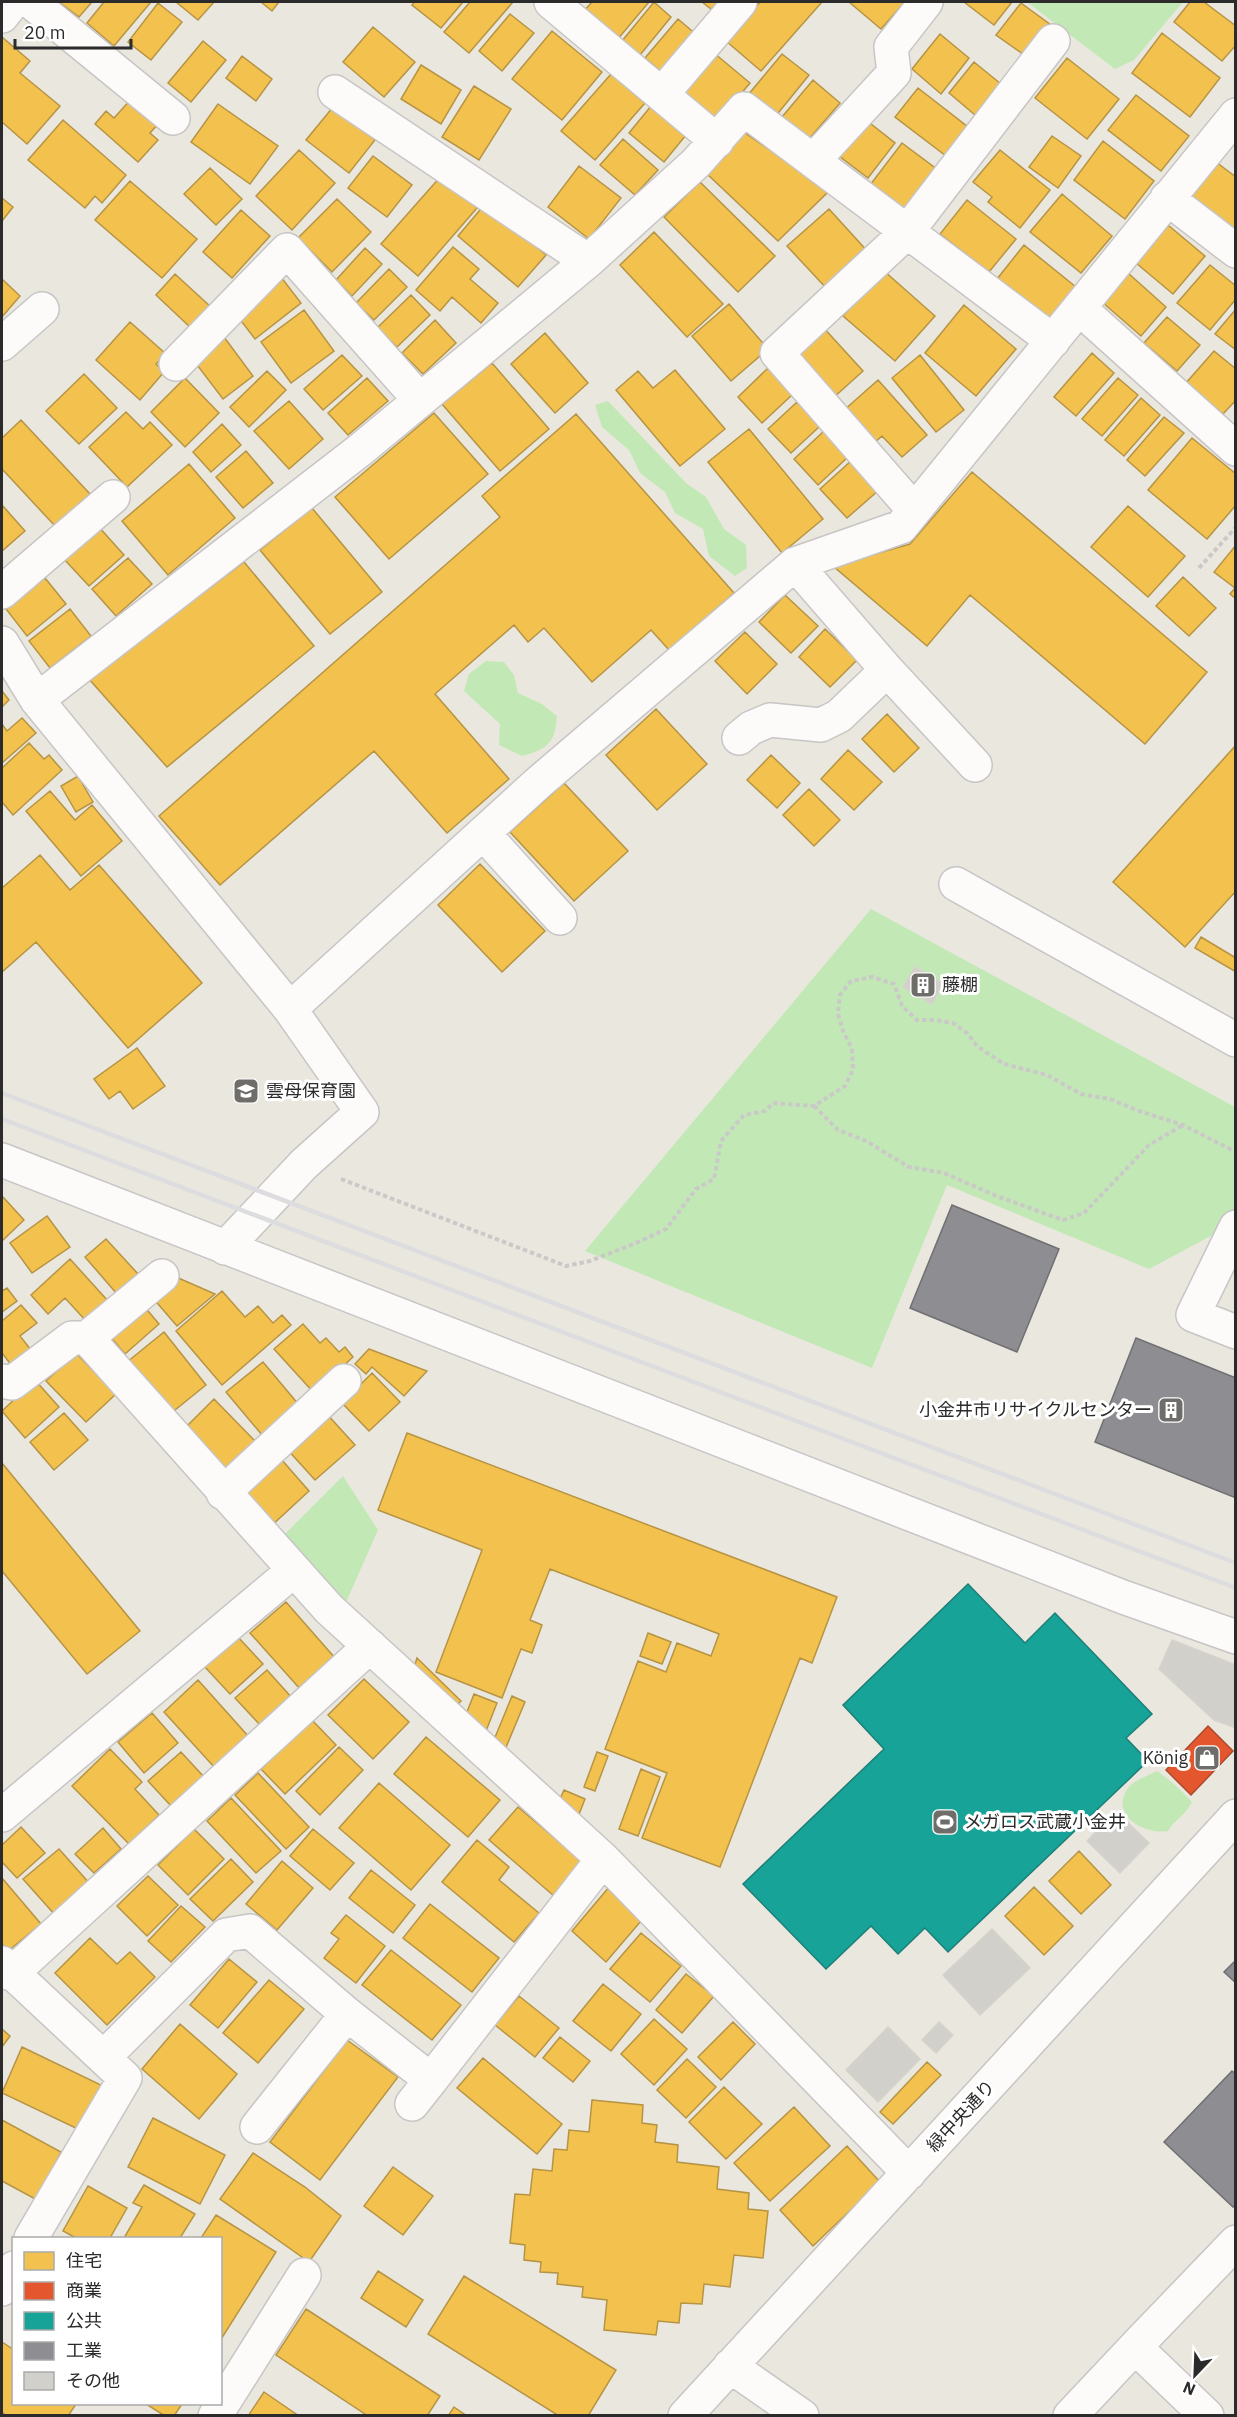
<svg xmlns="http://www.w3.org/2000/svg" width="1237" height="2417" font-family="'IBM Plex Sans','Noto Sans JP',sans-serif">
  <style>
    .green { fill: #c2e9b5 }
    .homes { fill: #f2c14e; stroke: #b69444; stroke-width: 1.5 }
    .shops { fill: #e4572e; stroke: #ac4a2d; stroke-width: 1.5 }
    .public { fill: #17a398; stroke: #1d7f77; stroke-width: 1.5 }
    .industry { fill: #8d8d92; stroke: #707073; stroke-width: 1.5 }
    .building { fill: #d2d0ca; stroke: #d5d3cc; stroke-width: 1.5 }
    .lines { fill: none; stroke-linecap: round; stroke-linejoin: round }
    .minor-casing { stroke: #c7c5c5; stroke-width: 36 }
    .path { stroke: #cac9c8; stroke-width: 4; stroke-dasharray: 4.5 3; stroke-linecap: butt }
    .minor { stroke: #fcfbfa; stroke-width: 33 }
    .rail { stroke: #dddddf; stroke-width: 4.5 }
    .labels { text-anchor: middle; stroke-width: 6; stroke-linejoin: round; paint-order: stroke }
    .poi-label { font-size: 18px; fill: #2b2b2b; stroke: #fff; text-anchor: start }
    .street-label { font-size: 18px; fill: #2b2b2b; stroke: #fff }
  </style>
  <rect width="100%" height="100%" fill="#eae7df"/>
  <path class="green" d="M1027 2H1183L1134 60 1115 69Z
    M608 401 686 483 706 497 724 529 746 545 747 568 735 576 709 556 703 529 675 513 665 492 640 473 629 450 602 427 595 405Z
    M486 661 504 662 514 675 518 693 542 704 557 716C555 743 548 749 522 756L499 745 500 724 464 691 469 674Z
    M871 909 1235 1107V1223L1149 1269 947 1185 872 1368 585 1251Z
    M343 1476 378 1530 343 1609 277 1542Z
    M1157 1771C1167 1777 1184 1793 1192 1802 1186 1815 1175 1819 1168 1831 1144 1835 1109 1815 1128 1788 1133 1781 1149 1775 1157 1771Z"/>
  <path class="homes" d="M59 2H92L79 17Z
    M104 2H151L114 46 87 23Z
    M176 2H214L198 20Z
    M261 2H279L272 11Z
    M414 2H463L441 28 412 5Z
    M470 2H513L469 53 444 32Z
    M592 2H649L617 40 583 12Z
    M654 2 671 17 640 55 622 41Z
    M702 2H726L716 13Z
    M760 2H822L761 71 726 41Z
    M849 2H905L881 29Z
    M964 2H1012L994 25Z
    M1190 2H1204L1236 26V45L1222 61 1174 22Z
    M158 3 182 22 151 60 128 42Z
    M1021 3 1051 25 1027 57 996 35Z
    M510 14 534 33 502 71 479 51Z
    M678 19 698 36 665 75 645 58Z
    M373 27 415 62 384 97 343 62Z
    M552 31 602 72 562 120 512 79Z
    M1162 33 1220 78 1190 117 1132 73Z
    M940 34 969 58 941 94 912 69Z
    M2 37 30 61 20 73 60 106 27 144 2 122Z
    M203 41 226 60 191 102 168 83Z
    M714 53 750 83 717 122 681 92Z
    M782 54 809 75 775 117 748 95Z
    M242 56 272 79 256 101 226 78Z
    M1067 58 1119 99 1087 139 1035 98Z
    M974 62 1001 84 975 115 949 93Z
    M421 65 461 90 441 124 401 99Z
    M611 74 645 103 595 160 561 131Z
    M813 80 840 103 809 139 782 117Z
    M474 86 511 109 479 160 442 137Z
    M918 88 968 127 946 156 895 117Z
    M1136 95 1189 136 1161 171 1108 130Z
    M132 98 159 123 150 133 158 140 138 162 95 124 106 111 114 118Z
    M218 104 278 146 250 184 191 142Z
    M651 106 686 135 664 162 629 133Z
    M333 107 375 140 349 173 306 140Z
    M63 120 126 175 102 203 95 196 85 208 28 160Z
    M866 120 895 143 868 178 839 156Z
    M745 133 830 190 778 241 706 173Z
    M1052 136 1081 156 1058 188 1029 167Z
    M623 139 658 170 635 195 600 165Z
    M1103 141 1154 181 1125 219 1074 180Z
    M902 143 938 170 906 212 870 185Z
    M299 150 335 183 292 230 256 196Z
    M1000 150 1050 190 1020 228 988 202 992 197 973 182Z
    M373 156 412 185 387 217 348 188Z
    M1216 162 1236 177V231L1188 197Z
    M579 166 621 198 589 239 548 207Z
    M210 168 242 199 216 225 184 194Z
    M441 176 477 208 418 276 381 244Z
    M130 181 197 239 162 278 95 220Z
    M700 182 775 256 738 292 664 217Z
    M1062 194 1112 236 1081 273 1030 232Z
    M2 198 13 207 2 221Z
    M337 199 371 232 332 272 298 238Z
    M967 200 1016 239 989 272 940 234Z
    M485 204 546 255 518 287 458 236Z
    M829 209 869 253 827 289 787 246Z
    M241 210 270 236 232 278 203 252Z
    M1168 225 1205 256 1173 294 1136 263Z
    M654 232 723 304 687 337 620 265Z
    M1024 245 1076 287 1049 321 997 279Z
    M453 247 479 269 470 279 498 303 481 323 452 297 440 311 416 290Z
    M365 248 382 264 352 296 336 280Z
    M1210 265 1236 286V299L1210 330 1177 303Z
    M389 269 407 287 374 320 356 303Z
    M883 270 935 316 895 361 843 316Z
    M1128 273 1166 307 1141 336 1102 302Z
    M175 274 212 308 192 329 156 295Z
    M281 277 301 303 255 339 235 313Z
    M2 279 20 296 2 317Z
    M411 295 430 315 397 347 377 328Z
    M729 304 768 349 731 381 692 336Z
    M964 305 1016 349 976 396 925 353Z
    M1236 309V350L1215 334Z
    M304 310 334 351 291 383 261 342Z
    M1167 317 1200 345 1177 371 1144 343Z
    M435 320 456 343 423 374 402 353Z
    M130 322 166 354 156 364 164 372 140 400 96 360Z
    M822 326 863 371 832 399 792 353Z
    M545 333 588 383 555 413 511 364Z
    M224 337 253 376 223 399 194 361Z
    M1214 351 1236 369V400L1223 414 1186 383Z
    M1092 353 1114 373 1076 416 1054 397Z
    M342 355 362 376 323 410 304 389Z
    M920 355 964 410 936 432 892 378Z
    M492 363 549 429 500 471 442 404Z
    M768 368 793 394 762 423 738 397Z
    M675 370 725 429 680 466 616 390 638 371 653 388Z
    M267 371 286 390 249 427 230 407Z
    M84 374 117 408 79 444 46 411Z
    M185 378 219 413 185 447 151 412Z
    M367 378 388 401 348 435 328 413Z
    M1118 378 1138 395 1102 436 1082 419Z
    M878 380 927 435 902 457 882 436 873 444 843 411Z
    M1141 398 1160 415 1124 456 1105 440Z
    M289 401 323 439 289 469 254 431Z
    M797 402 820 426 791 453 768 429Z
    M126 412 143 429 150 422 172 445 127 487 89 447Z
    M434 413 488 474 389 559 335 497Z
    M576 414 734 593 669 650 651 630 592 682 544 628 528 642 514 625 435 694 509 779 447 833 374 751 220 885 159 816 500 517 482 496Z
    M1164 417 1184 433 1145 476 1127 460Z
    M21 420 90 494 55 526 2 469V438Z
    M222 424 241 445 211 472 193 452Z
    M749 429 823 519 782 553 708 462Z
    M824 431 848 457 818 485 794 459Z
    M1192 438 1236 474V505L1207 539 1148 490Z
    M246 451 273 483 243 508 216 477Z
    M852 460 879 490 847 518 820 489Z
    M189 464 235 518 168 575 122 521Z
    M972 472 1207 672 1145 744 970 595 927 646 833 566 910 544Z
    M2 505 25 531 2 551Z
    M1128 506 1185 556 1148 597 1091 547Z
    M312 508 382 592 330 634 260 550Z
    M98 526 124 555 89 586 63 558Z
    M1236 545V599L1230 594 1235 588 1214 572Z
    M128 558 152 584 116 616 92 589Z
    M244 562 314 646 167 767 89 679Z
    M1183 577 1216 608 1189 636 1156 606Z
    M45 578 66 604 27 636 6 609Z
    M785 595 818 626 791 653 759 622Z
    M70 609 91 636 50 668 29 641Z
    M825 629 857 660 830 687 799 657Z
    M745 632 777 664 747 694 715 661Z
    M2 691 9 700 2 707Z
    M656 709 707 764 657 810 606 755Z
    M887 714 919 748 894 772 862 739Z
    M22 718 36 733 2 763V724L7 731Z
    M29 743 44 759 49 755 62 770 13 815 2 802V768Z
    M1236 745V891L1185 947 1113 882Z
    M848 750 882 782 854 810 821 779Z
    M771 755 800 783 777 808 747 780Z
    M78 776 93 802 76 812 61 786Z
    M564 783 628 851 574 901 510 832Z
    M809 789 840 820 814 846 783 815Z
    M50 791 75 820 92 805 122 841 81 876 26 811Z
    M40 855 70 890 99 865 202 983 128 1048 36 942 2 972V888Z
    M480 864 545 931 502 972 438 905Z
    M1201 937 1236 958V972L1195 948Z
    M137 1048 165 1086 133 1109 120 1091 109 1099 94 1079Z
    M3 1197 24 1220 2 1241V1199Z
    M47 1216 70 1247 32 1273 10 1243Z
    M106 1239 139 1275 117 1294 85 1257Z
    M70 1259 108 1301 86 1321 65 1298 48 1314 31 1295Z
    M176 1277 215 1294 177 1326 152 1297Z
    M7 1288 17 1301 2 1312V1291Z
    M222 1291 245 1317 258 1306 273 1323 282 1315 291 1325 222 1385 176 1331Z
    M21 1305 37 1323 20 1336 31 1350 12 1366 2 1353V1321Z
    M143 1305 159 1324 125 1354 108 1334Z
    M303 1324 320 1343 326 1338 339 1352 345 1347 353 1357 314 1393 274 1349Z
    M164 1332 206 1385 170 1414 127 1362Z
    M369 1349 427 1371 404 1396 372 1367 366 1374 355 1364Z
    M76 1353 116 1394 86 1422 46 1381Z
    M263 1362 299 1405 262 1435 226 1392Z
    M372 1373 400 1402 369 1431 342 1403Z
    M35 1380 59 1407 25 1438 2 1411Z
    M214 1399 256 1442 224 1474 182 1431Z
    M64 1413 88 1440 54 1470 30 1442Z
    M326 1413 355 1445 315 1480 286 1448Z
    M407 1433 837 1597 812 1663 800 1658 720 1867 642 1838 667 1773 605 1749 638 1661 666 1672 677 1643 711 1656 719 1634 550 1569 530 1620 542 1625 532 1653 521 1649 502 1698 436 1672 482 1550 378 1510Z
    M281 1459 309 1491 270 1527 241 1495Z
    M2 1463 140 1631 87 1674 2 1571Z
    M286 1602 335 1658 300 1689 250 1633Z
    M648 1633 671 1642 662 1664 640 1656Z
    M237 1636 263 1664 230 1694 204 1666Z
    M417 1658 461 1701 453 1709 413 1671Z
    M267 1670 292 1698 260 1725 235 1698Z
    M364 1679 409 1722 373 1759 328 1715Z
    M198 1680 249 1737 215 1768 164 1712Z
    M474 1694 497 1703 486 1731 463 1722Z
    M512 1696 525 1702 504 1752 491 1747Z
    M152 1713 178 1743 144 1773 118 1742Z
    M312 1720 336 1745 285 1794 261 1769Z
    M426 1737 500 1800 468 1837 394 1774Z
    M339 1747 363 1770 320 1815 296 1791Z
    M110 1749 142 1782 135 1789 159 1815 129 1844 72 1786Z
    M181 1752 204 1777 171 1806 148 1781Z
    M597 1752 608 1756 595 1791 584 1787Z
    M641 1769 660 1777 638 1836 619 1829Z
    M258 1773 309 1827 286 1849 235 1795Z
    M379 1783 450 1845 411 1890 339 1828Z
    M564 1790 585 1799 578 1817 556 1808Z
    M231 1798 281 1851 256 1873 207 1821Z
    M518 1807 583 1862 554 1896 489 1840Z
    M21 1827 45 1853 17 1878 2 1862V1845Z
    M103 1828 121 1849 94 1873 75 1854Z
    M194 1829 224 1859 188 1895 158 1865Z
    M313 1829 354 1863 330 1890 290 1856Z
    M477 1840 509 1867 499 1880 539 1913 514 1942 442 1882Z
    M59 1849 90 1884 55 1915 23 1879Z
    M1079 1851 1111 1885 1081 1914 1049 1881Z
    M231 1859 253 1882 213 1921 190 1899Z
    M282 1861 313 1888 277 1930 246 1904Z
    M371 1870 415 1905 393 1933 349 1898Z
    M148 1876 178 1905 147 1936 117 1906Z
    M2 1878 41 1924 8 1951 2 1944Z
    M610 1886 641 1921 606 1962 572 1931Z
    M1034 1887 1073 1926 1044 1955 1005 1916Z
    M430 1904 499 1958 472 1992 403 1938Z
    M181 1906 205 1927 171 1962 148 1941Z
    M346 1915 385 1946 356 1983 324 1958 339 1939 331 1933Z
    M641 1933 681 1966 650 2002 610 1969Z
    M90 1938 117 1964 130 1952 155 1977 107 2025 55 1973Z
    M391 1950 461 2005 432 2040 362 1985Z
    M229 1959 257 1982 218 2028 190 2005Z
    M686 1974 714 1996 682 2033 656 2010Z
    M269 1980 304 2009 258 2063 223 2033Z
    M603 1984 641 2014 611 2051 573 2021Z
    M519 1996 559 2028 535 2057 495 2025Z
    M654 2019 687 2049 654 2085 621 2054Z
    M733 2022 755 2044 721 2080 698 2057Z
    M180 2024 237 2074 199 2119 142 2069Z
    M2 2029 10 2036 2 2047Z
    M560 2037 590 2061 573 2082 543 2058Z
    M347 2040 398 2077 320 2180 270 2142Z
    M22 2047 101 2085 80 2130 2 2093Z
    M483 2058 562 2124 537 2154 457 2088Z
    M687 2059 716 2087 686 2118 657 2090Z
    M927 2062 941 2075 893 2124 880 2112Z
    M724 2087 762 2124 726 2159 689 2122Z
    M592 2100 643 2105 642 2123 657 2125 655 2142 678 2145 677 2162 719 2167 717 2189 749 2193 748 2209 768 2211 763 2258 734 2255 730 2287 704 2284 702 2304 681 2303 679 2323 658 2321 656 2335 604 2330 607 2300 582 2297 583 2287 557 2284 558 2273 540 2272 541 2262 524 2260 525 2245 510 2243 515 2194 530 2195 533 2169 552 2171 554 2149 567 2150 569 2130 589 2132Z
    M794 2107 830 2146 770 2201 734 2163Z
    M153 2118 225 2155 200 2204 128 2167Z
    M2 2120 61 2152 37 2200 2 2181Z
    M847 2146 880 2182 813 2246 780 2210Z
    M253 2153 305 2187 341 2216 309 2262 220 2199Z
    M393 2167 433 2196 403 2235 364 2206Z
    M144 2185 195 2214 180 2238H124L142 2207 133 2203Z
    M88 2186 127 2208 110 2238H76L63 2231Z
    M216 2215 276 2252 220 2341V2238H201Z
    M378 2271 423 2300 406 2327 361 2298Z
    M464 2276 616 2370 588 2416H559L428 2334Z
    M306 2309 440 2396 427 2416H368L276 2355Z
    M2 2342 14 2350V2404H76L68 2416H7L2 2412Z
    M264 2392 299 2416H248Z
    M146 2404H182L174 2416H165Z
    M454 2407 467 2416H448Z"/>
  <path class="shops" d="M1208 1726 1233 1751 1191 1795 1166 1770Z"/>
  <path class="public" d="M968 1584 1025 1643 1055 1613 1152 1714 1126 1738 1148 1761 948 1952 925 1928 898 1954 871 1926 826 1969 743 1884 884 1749 843 1705Z"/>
  <path class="industry" d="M952 1205 1059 1249 1017 1352 910 1308Z
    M1136 1338 1236 1378V1498L1095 1442Z
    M1236 1960V1983L1224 1972Z
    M1232 2071 1236 2074V2205L1233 2207 1164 2142Z"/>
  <path class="building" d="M915 967 944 984 932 1004 903 987Z
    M1172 1640 1236 1665V1728L1214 1720 1159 1669Z
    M1116 1811 1149 1843 1120 1873 1087 1841Z
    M992 1929 1030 1968 980 2015 943 1975Z
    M939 2022 953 2035 936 2053 922 2040Z
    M888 2027 920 2059 878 2102 846 2070Z"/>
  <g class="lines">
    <g class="minor-casing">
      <path id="minor" d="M31 2 173 118
        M551 2 717 141
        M2 16 13 2
        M335 92 588 261
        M662 94 740 2
        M813 161 894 73 891 47 926 2
        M1167 198 1236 251
        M1079 308 1236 449
        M2 344 42 309
        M176 364 287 250 420 400
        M914 510 777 353 907 232 1053 41
        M795 564 887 670 975 765
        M2 592 113 497
        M2 643 37 700 290 1009 362 1112 304 1164 225 1248
        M37 700 360 450 588 261 696 163 744 109 1053 341
        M739 738 751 728 770 720 821 725 839 716 887 670
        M483 833 560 918
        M956 884 1236 1040
        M290 1009 538 783 795 564 901 527 1236 115
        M2 1160 1123 1597 1236 1637
        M1236 1227 1193 1315 1236 1332
        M87 1338 162 1276
        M2 1381 12 1383 72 1338H87L329 1609 603 1859 909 2173
        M223 1493 344 1381
        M2 1815 293 1571
        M2 1963 125 2078 31 2238
        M11 1974 370 1646
        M104 2057 226 1935 250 1931 347 2014 431 2080 603 1859
        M412 2104 431 2080
        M257 2127 347 2014
        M2 2289 14 2268
        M730 2366 802 2416
        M215 2416 304 2275
        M685 2416 1236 1816
        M1070 2416 1135 2347
        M1207 2416 1135 2347 1236 2242"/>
    </g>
    <path class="path" d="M1199 568 1236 527
      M814 1106 838 1130 866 1141 909 1167 944 1173 999 1197 1063 1220 1084 1213 1149 1145 1183 1125
      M341 1179 566 1266 590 1261 636 1243 666 1229 696 1189 714 1179 721 1141 744 1115 765 1111 773 1103 814 1106 845 1086 853 1070 852 1049 843 1031 838 1014 840 995 851 981 872 977 894 984 902 1006 917 1020H935L953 1023 967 1033 978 1047 1004 1064 1047 1075 1081 1094 1110 1099 1139 1111 1183 1125 1236 1152"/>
    <use href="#minor" class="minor"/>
    <path class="rail" d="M2 1093 1236 1563
      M2 1119 1236 1588"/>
  </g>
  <defs>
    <g id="building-square" transform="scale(1.35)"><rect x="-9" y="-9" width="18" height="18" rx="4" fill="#6e6d6a" stroke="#fff"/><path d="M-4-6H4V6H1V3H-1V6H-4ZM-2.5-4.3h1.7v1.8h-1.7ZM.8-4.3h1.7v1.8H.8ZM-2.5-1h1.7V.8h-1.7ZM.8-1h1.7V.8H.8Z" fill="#fff"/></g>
    <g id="school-square" transform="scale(1.35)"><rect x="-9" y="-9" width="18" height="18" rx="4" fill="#6e6d6a" stroke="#fff"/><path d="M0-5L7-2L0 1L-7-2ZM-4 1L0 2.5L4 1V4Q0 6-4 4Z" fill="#fff"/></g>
    <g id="shop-square" transform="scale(1.35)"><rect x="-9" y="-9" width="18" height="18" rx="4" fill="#6e6d6a" stroke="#fff"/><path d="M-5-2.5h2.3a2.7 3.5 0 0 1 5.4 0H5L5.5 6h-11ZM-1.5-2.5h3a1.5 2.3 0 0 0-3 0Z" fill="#fff"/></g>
    <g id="stadium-square" transform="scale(1.35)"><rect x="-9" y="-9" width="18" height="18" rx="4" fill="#6e6d6a" stroke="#fff"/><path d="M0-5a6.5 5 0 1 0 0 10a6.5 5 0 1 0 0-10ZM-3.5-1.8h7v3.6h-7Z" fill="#fff"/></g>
  </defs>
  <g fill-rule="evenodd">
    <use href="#building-square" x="923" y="985"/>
    <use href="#school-square" x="246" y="1091"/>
    <use href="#building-square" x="1171" y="1410"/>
    <use href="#shop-square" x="1207" y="1758"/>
    <use href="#stadium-square" x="945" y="1822"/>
  </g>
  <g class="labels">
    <g class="poi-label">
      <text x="942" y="991">藤棚</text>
      <text x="266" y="1097">雲母保育園</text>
      <text x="1152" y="1416" text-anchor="end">小金井市リサイクルセンター</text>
      <text x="1188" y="1764" text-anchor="end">König</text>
      <text x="964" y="1828">メガロス武蔵小金井</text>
    </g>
    <g class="street-label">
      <text transform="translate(961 2116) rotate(-47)" y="6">緑中央通り</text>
    </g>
  </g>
  <rect width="1237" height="2417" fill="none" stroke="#2b2b2b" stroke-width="6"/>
  <rect x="12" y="2237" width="210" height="168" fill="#ffffff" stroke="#aaaaaa" stroke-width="1.5"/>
  <rect x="24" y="2252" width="30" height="18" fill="#f2c14e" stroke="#aaaaaa" stroke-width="1.5"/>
  <text x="66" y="2267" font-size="18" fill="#2b2b2b">住宅</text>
  <rect x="24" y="2282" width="30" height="18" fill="#e4572e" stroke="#aaaaaa" stroke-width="1.5"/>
  <text x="66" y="2297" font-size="18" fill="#2b2b2b">商業</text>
  <rect x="24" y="2312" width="30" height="18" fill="#17a398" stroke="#aaaaaa" stroke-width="1.5"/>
  <text x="66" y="2327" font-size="18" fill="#2b2b2b">公共</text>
  <rect x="24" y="2342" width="30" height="18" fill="#8d8d92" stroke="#aaaaaa" stroke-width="1.5"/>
  <text x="66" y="2357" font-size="18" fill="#2b2b2b">工業</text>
  <rect x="24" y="2372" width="30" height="18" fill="#d2d0ca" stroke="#aaaaaa" stroke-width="1.5"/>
  <text x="66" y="2387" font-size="18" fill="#2b2b2b">その他</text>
  <g transform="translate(1195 2375) rotate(203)" stroke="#ffffff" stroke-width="4.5" paint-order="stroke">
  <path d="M0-4.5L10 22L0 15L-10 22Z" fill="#2b2b2b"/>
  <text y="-9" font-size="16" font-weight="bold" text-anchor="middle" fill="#2b2b2b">N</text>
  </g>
  <path d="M15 39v9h116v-9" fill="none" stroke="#2b2b2b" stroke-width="3"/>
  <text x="24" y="39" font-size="18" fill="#2b2b2b" stroke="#ffffff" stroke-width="4.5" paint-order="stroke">20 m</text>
</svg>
